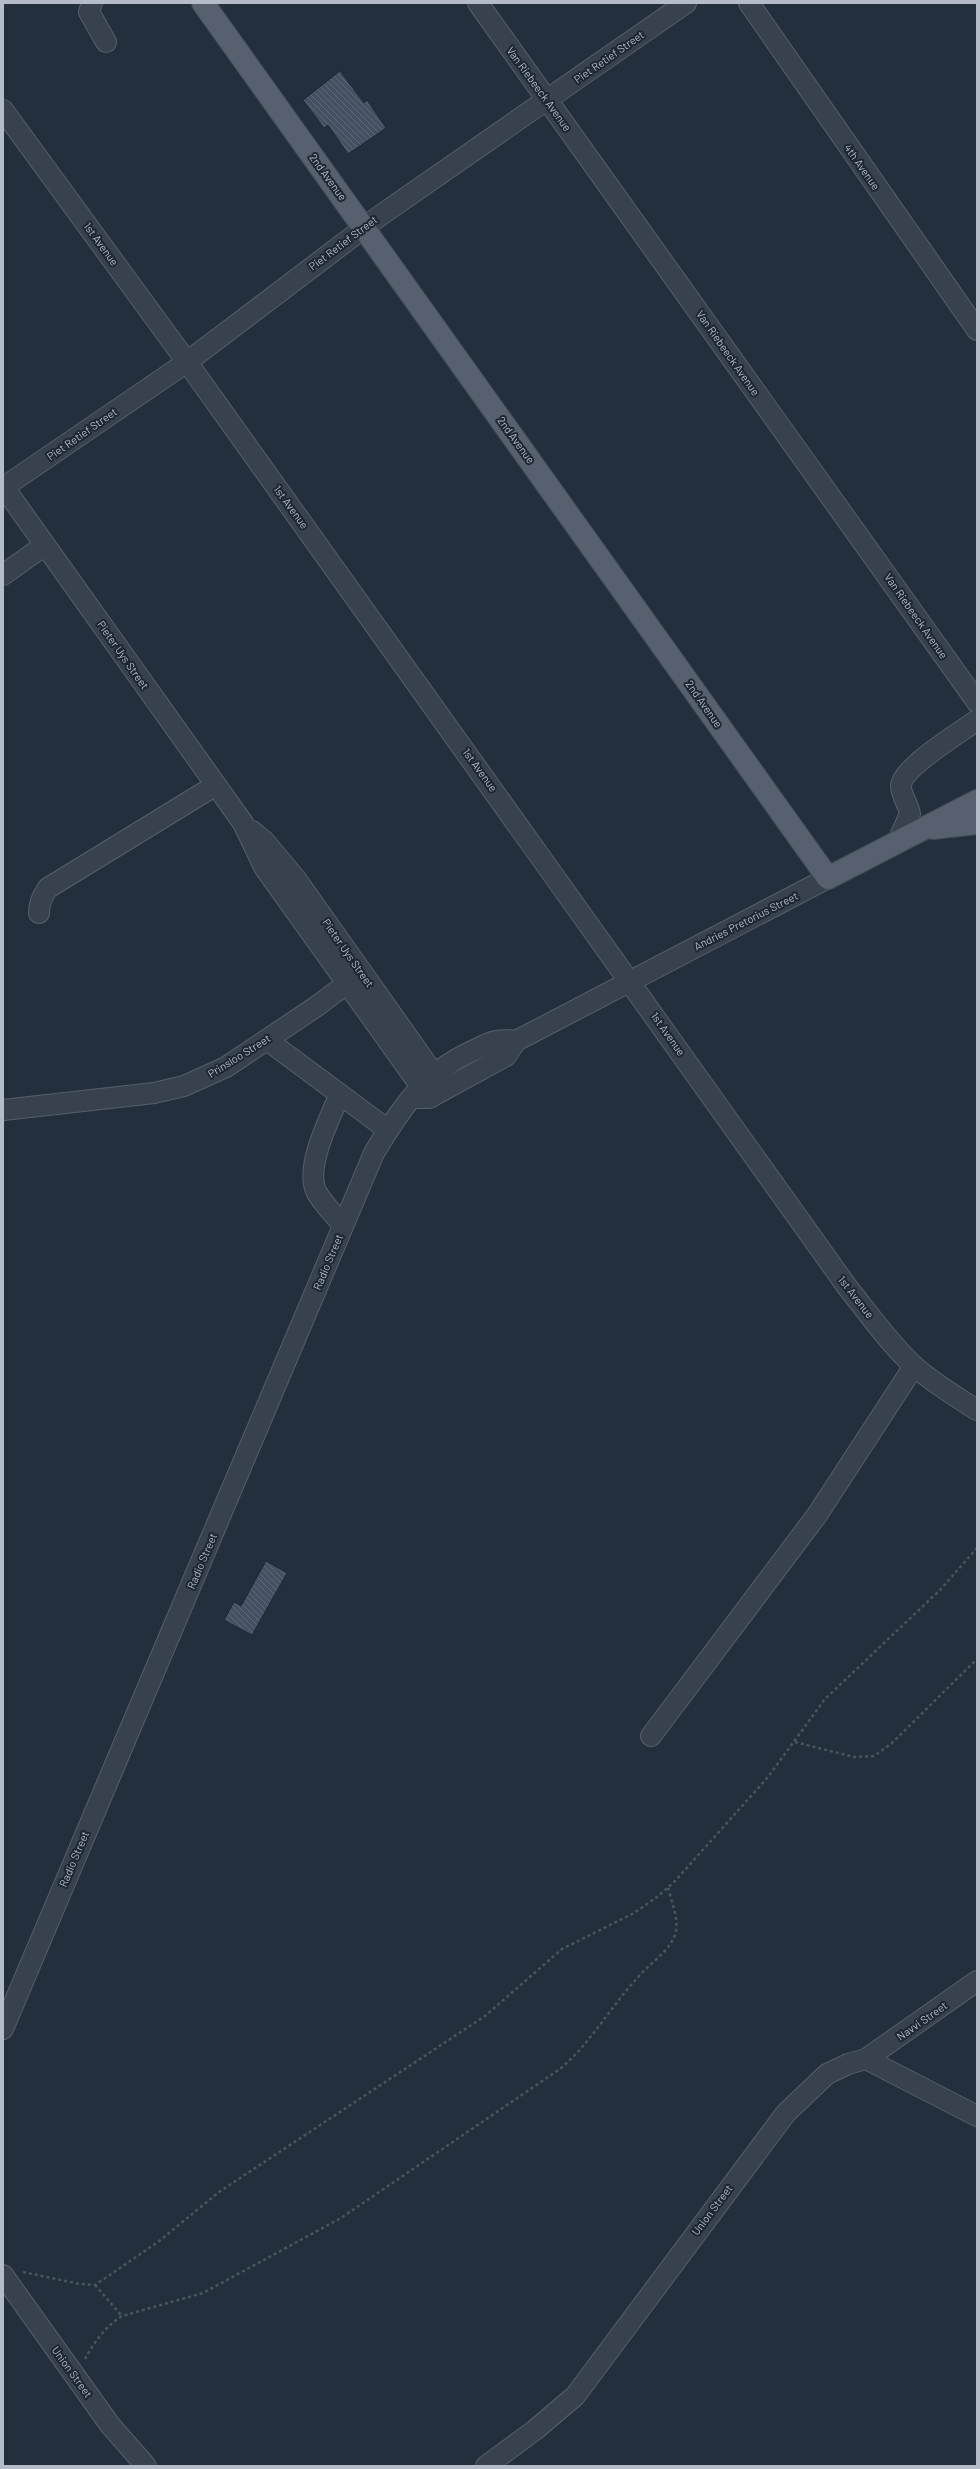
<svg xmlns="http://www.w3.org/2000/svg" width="980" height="2469" font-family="Barlow,sans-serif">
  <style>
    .building { fill: url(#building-back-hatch); stroke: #1f2835 }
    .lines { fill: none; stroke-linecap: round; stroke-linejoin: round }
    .minor-casing { stroke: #565f6c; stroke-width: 22 }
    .major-casing { stroke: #414a57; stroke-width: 24 }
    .path { stroke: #44595c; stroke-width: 2.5; stroke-dasharray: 3 3; stroke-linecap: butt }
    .minor { stroke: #38414e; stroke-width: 20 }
    .major { stroke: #56606e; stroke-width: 22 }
    .labels { text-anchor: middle; stroke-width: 4; stroke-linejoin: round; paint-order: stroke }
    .street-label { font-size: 11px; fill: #b4bcc9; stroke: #1d2633 }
  </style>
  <defs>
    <pattern id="building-back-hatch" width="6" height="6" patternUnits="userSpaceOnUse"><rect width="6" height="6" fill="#455162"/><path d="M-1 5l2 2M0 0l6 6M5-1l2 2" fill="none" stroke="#5d6877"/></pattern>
  </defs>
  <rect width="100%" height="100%" fill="#242f3e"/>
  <path class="building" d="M340 71 364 103 367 100 386 128 348 154 328 125 324 128 303 100Z
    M266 1561 287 1573 252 1635 224 1620 234 1602 241 1606Z"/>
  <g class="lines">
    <g class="minor-casing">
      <path id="minor" d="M92 3 89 12 106 42
        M478 3 977 702
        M749 3 977 330
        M3 110 187 362 848 1288C869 1314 889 1343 914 1366 933 1383 955 1396 977 1410
        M3 486 243 823 264 867 429 1098
        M4 487 187 362 381 215 686 3
        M3 575 45 545
        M252 831 265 842 296 879 441 1084
        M898 841 910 814C909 805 900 794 901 785 904 766 961 732 977 720
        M39 913C39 903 42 896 48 888L216 785
        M267 1040 388 1130
        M340 1094C330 1118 305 1166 316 1191 322 1203 335 1215 343 1226
        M416 1098H429L506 1056 516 1041 828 878
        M3 1110 154 1093 184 1086 226 1067 317 1006 362 972
        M651 1736 817 1515 914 1366
        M3 2029 374 1153C401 1108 424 1073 472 1051 489 1043 496 1038 516 1041
        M866 2059 977 2116
        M3 2275 110 2425 146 2466
        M486 2466 535 2430 575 2396 786 2113 827 2074 848 2064 866 2059 977 1981"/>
    </g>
    <g class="major-casing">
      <path id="major" d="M203 3 828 878 977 801
        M933 828 977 823"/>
    </g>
    <path class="path" d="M795 1742 854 1757 874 1756 892 1743 977 1659
      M23 2272 80 2284 95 2285 158 2242 219 2192 485 2016 562 1949 634 1913 657 1897 675 1881 768 1777 825 1699 940 1590 977 1548
      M95 2285 122 2316
      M85 2359C94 2342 106 2326 122 2316L203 2293 341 2218 560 2069C592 2042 612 2004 641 1974 652 1962 669 1951 675 1935 680 1921 671 1901 668 1887"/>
    <use href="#minor" class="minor"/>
    <use href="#major" class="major"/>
  </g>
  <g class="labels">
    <g class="street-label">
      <text transform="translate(609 57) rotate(-35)" y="4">Piet Retief Street</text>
      <text transform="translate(539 89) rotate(54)" y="4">Van Riebeeck Avenue</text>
      <text transform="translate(862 167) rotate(55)" y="4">4th Avenue</text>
      <text transform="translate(328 177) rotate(54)" y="4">2nd Avenue</text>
      <text transform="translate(343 243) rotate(-37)" y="4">Piet Retief Street</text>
      <text transform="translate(101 244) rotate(54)" y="4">1st Avenue</text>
      <text transform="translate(728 353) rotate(55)" y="4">Van Riebeeck Avenue</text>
      <text transform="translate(82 434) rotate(-35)" y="4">Piet Retief Street</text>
      <text transform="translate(516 440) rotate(54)" y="4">2nd Avenue</text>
      <text transform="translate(291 507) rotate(54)" y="4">1st Avenue</text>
      <text transform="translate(916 616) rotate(55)" y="4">Van Riebeeck Avenue</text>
      <text transform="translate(123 655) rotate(55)" y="4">Pieter Uys Street</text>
      <text transform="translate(704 704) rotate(55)" y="4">2nd Avenue</text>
      <text transform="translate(480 770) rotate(54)" y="4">1st Avenue</text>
      <text transform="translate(746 921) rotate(-27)" y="4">Andries Pretorius Street</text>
      <text transform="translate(348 953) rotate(55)" y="4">Pieter Uys Street</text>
      <text transform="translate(668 1034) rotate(55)" y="4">1st Avenue</text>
      <text transform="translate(239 1056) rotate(-32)" y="4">Prinsloo Street</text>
      <text transform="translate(328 1262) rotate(-67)" y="4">Radio Street</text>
      <text transform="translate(856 1297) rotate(52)" y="4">1st Avenue</text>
      <text transform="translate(202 1561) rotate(-67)" y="4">Radio Street</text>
      <text transform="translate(74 1859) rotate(-67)" y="4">Radio Street</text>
      <text transform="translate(922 2021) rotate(-35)" y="4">Navvi Street</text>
      <text transform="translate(712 2210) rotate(-53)" y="4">Union Street</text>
      <text transform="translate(72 2372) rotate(54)" y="4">Union Street</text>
    </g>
  </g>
  <rect width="980" height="2469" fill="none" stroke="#b4bcc9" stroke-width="8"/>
</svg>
